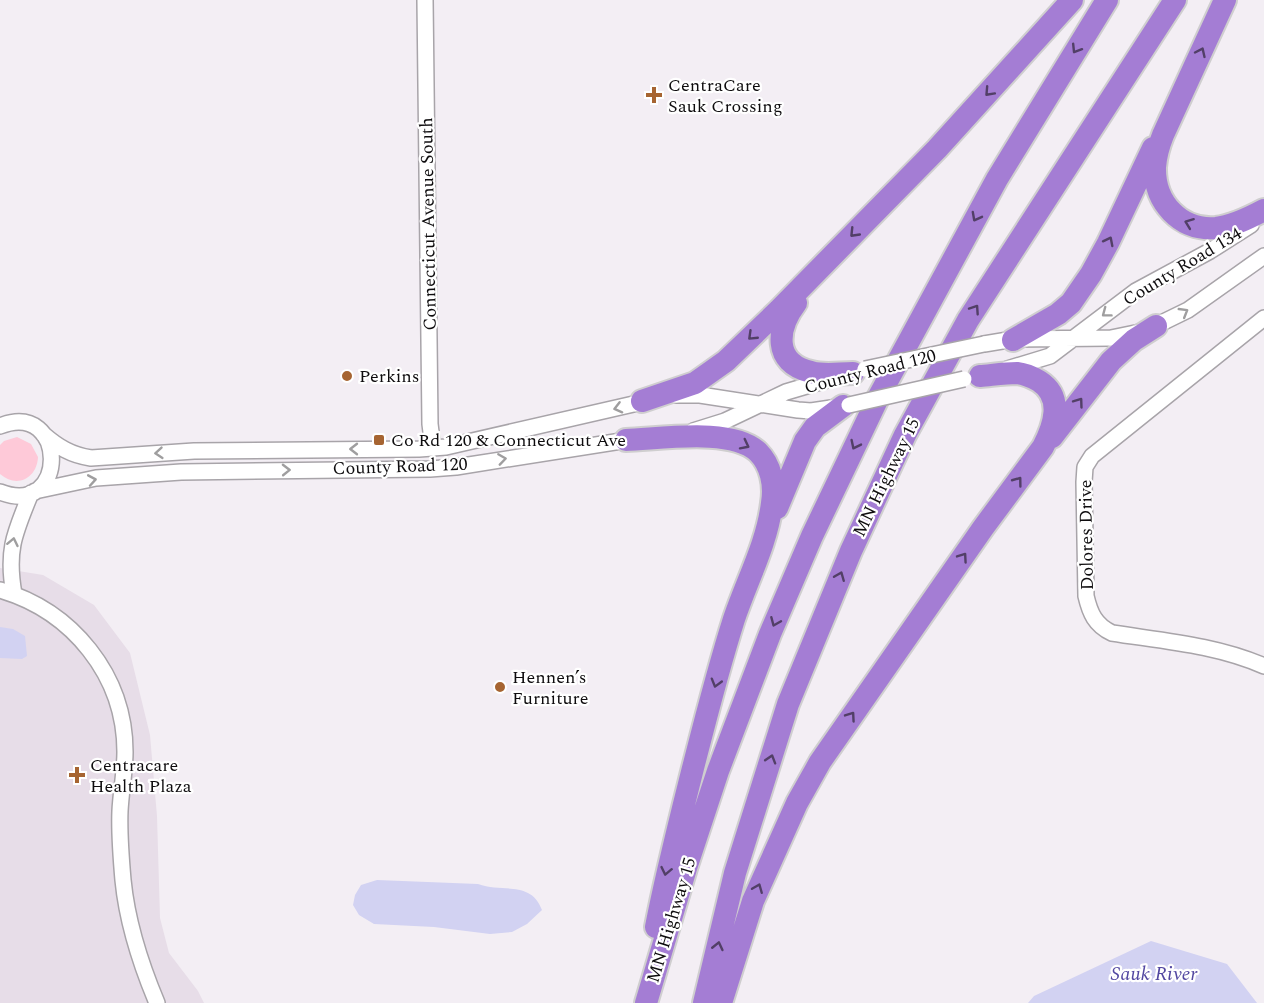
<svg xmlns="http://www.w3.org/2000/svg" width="1264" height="1003" font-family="Spectral,serif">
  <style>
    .built { fill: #e7dde8 }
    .green { fill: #fec9d8 }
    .water { fill: #d2d2f2 }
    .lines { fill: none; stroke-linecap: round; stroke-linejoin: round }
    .minor-casing { stroke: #a8a4a9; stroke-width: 18 }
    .highway-casing { stroke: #cfcecf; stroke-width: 26 }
    .minor { stroke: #fff; stroke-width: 15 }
    .highway { stroke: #a47dd4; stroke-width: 22 }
    .minor-bridge-casing { stroke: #a8a4a9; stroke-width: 18; stroke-linecap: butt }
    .minor-bridge { stroke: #fff; stroke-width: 15 }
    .oneway { stroke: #523f67 }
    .oneway2 { stroke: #9f9e9f }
    .poi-dot { fill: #a66431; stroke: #fff; stroke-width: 2 }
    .labels { text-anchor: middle; stroke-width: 4.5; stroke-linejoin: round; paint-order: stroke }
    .poi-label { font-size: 18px; fill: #0e0c0e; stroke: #fff; text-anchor: start }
    .street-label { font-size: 18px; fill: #0e0c0e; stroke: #fff }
    .water-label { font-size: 20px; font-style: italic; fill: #5247a1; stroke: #fff }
  </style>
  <rect width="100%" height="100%" fill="#f3eef4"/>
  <path class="built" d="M0 568 43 575 94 605 130 653 150 735 157 816 160 918 169 953 198 991 204 1003H0Z"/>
  <path class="green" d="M17 437 31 444 38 457C37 478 17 489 0 474V445L4 441Z"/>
  <path class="water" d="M0 627 13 629 25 636 27 656 22 659 0 658Z
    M377 880 478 884C503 893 531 880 542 910L527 924 512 932 490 934 434 927 374 924 359 915 353 905 355 895 361 885Z
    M1151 941 1227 964 1257 1003H1028L1034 996Z"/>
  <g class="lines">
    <g class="minor-casing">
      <path id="minor" d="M425 0 430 424 433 448
        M1264 318 1092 456 1085 467 1084 482 1086 596C1090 613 1095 625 1112 633 1163 641 1216 645 1264 666
        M984 344 1014 339 1111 338 1145 331 1188 310 1264 256
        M1007 369 1050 356 1136 291 1210 251 1251 225
        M675 395H700L798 410 811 411 838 407
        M0 426C68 399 69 519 0 492
        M693 431 725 421 786 392 830 379
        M43 434C58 447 71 455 91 458L194 451 419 449 446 447 651 400
        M35 491 96 478 181 472 430 469 456 467 634 439
        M0 590C72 611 125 675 125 752 125 771 121 791 120 811 119 834 121 857 123 880 127 921 141 965 157 1003
        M14 594C6 550 15 532 31 493"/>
    </g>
    <g class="highway-casing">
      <path id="highway" d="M1225 0 1163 135C1159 145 1156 155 1155 167 1154 202 1180 231 1216 228 1233 226 1249 218 1264 210
        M796 303C777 328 772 363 811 372 824 376 839 373 853 373
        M1013 340 1058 314 1071 303 1091 274 1108 243 1153 148
        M642 401 695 383 726 361 779 310 937 149 1072 0
        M1052 437 1111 361 1134 340 1156 326
        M626 440C660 439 732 427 758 452 771 465 775 485 772 503 767 544 747 580 734 619 718 669 705 721 692 772 679 824 666 875 656 927
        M777 508 805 441 815 427 843 406
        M646 1003 686 868 718 771 770 634 812 536 878 398 997 179 1107 0
        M704 1003 735 873 788 704 851 551 905 435 968 320 1175 0
        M721 1003 753 901 797 803 820 762 983 528 1043 447C1054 426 1064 397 1039 381 1032 377 1025 374 1017 373 1005 373 992 375 980 376"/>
    </g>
    <use href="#minor" class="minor"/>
    <use href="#highway" class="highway"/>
    <g class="minor-bridge-casing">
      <path id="minor-bridge" d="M865 369 984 344
        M849 405 964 379"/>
    </g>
    <use href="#minor-bridge" class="minor-bridge"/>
  </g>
  <defs><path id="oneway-chevron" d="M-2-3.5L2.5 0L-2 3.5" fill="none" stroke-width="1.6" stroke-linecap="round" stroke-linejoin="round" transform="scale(1.5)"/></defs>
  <g class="oneway">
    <use href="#oneway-chevron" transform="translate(1076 49) rotate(122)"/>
    <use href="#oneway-chevron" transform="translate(1201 52) rotate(-65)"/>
    <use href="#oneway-chevron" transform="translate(989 92) rotate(133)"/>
    <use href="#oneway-chevron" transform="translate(976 217) rotate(118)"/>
    <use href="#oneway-chevron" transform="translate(1189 223) rotate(-159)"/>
    <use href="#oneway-chevron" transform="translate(854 233) rotate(134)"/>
    <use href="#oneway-chevron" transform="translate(1109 241) rotate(-63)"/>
    <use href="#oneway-chevron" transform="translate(975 309) rotate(-56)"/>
    <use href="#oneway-chevron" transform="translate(752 336) rotate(136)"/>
    <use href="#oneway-chevron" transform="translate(1079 402) rotate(-54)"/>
    <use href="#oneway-chevron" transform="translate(745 445) rotate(27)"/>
    <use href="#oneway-chevron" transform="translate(855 445) rotate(116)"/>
    <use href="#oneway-chevron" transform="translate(1018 481) rotate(-53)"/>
    <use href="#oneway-chevron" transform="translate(963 557) rotate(-55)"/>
    <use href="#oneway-chevron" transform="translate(840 576) rotate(-68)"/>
    <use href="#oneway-chevron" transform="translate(775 622) rotate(113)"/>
    <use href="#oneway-chevron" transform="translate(716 683) rotate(106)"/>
    <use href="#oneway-chevron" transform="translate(851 716) rotate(-55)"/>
    <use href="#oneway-chevron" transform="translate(771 759) rotate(-73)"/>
    <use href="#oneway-chevron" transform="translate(666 871) rotate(102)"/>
    <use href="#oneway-chevron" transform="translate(758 888) rotate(-68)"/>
    <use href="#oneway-chevron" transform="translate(718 946) rotate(-77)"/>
  </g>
  <g class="oneway2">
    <use href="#oneway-chevron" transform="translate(1184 312) rotate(-31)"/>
    <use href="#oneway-chevron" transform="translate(1106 313) rotate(143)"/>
    <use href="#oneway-chevron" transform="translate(618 408) rotate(166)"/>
    <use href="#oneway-chevron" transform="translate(354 449) rotate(180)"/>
    <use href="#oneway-chevron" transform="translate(159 453) rotate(175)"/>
    <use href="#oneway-chevron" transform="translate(502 459) rotate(-8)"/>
    <use href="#oneway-chevron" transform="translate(286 470) rotate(-1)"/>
    <use href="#oneway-chevron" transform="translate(92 480) rotate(-10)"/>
    <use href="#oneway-chevron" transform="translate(13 542) rotate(-78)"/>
  </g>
  <g class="poi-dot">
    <path d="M651 86h6v6h6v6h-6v6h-6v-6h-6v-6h6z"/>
    <circle cx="347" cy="376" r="6"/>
    <rect x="373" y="434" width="12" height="12" rx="3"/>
    <circle cx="500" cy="687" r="6"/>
    <path d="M74 766h6v6h6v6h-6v6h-6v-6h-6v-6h6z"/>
  </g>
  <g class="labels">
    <g class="poi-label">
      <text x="668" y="91">CentraCare<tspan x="668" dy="21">Sauk Crossing</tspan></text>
      <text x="359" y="382">Perkins</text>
      <text x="391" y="446">Co Rd 120 &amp; Connecticut Ave</text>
      <text x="512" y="683">Hennen’s<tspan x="512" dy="21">Furniture</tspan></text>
      <text x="90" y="771">Centracare<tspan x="90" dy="21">Health Plaza</tspan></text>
    </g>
    <g class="street-label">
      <text transform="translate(428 224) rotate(-91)" y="6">Connecticut Avenue South</text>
      <text transform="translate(1182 266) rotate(-31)" y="6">County Road 134</text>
      <text transform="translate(870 371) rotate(-14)" y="6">County Road 120</text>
      <text transform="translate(400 466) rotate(-2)" y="6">County Road 120</text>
      <text transform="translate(886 477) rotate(-64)" y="6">MN Highway 15</text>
      <text transform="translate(1086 535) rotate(-91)" y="6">Dolores Drive</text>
      <text transform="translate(671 920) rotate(-73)" y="6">MN Highway 15</text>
    </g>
    <g class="water-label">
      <text x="1154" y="980">Sauk River</text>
    </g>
  </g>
</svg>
